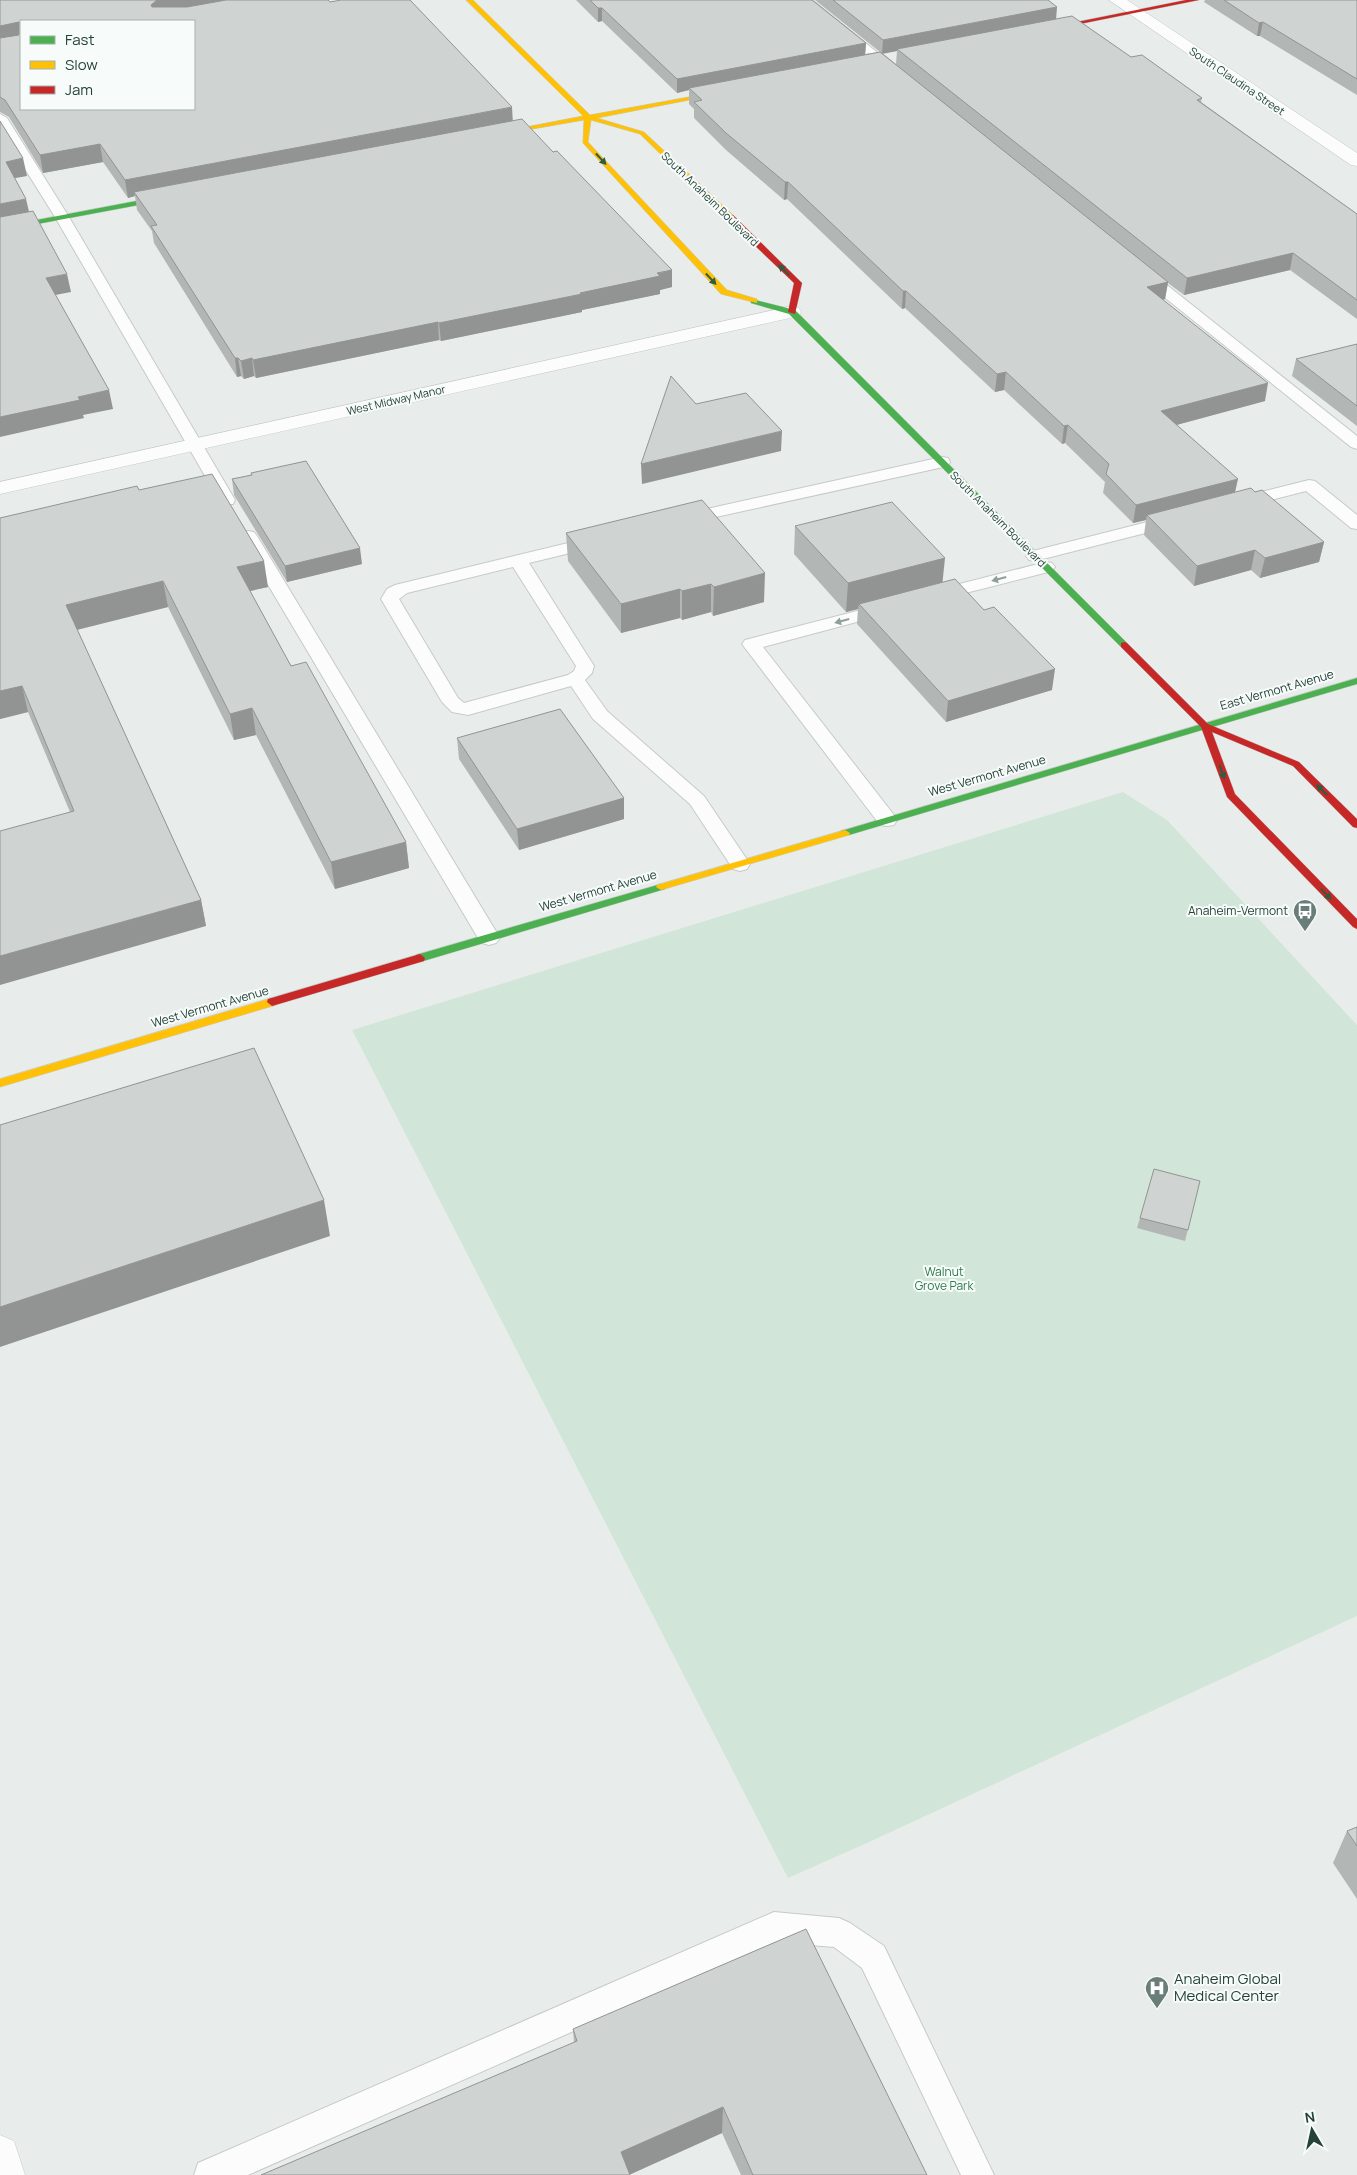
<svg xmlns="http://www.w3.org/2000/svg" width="1357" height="2175" font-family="Manrope,sans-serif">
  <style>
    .green { fill: #d1e6d8 }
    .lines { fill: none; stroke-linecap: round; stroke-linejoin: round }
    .lane-casing { stroke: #c5cac8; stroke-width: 2 }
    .street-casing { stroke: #c5cac8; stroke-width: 1 }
    .fast-casing { stroke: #c3cbc8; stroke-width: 1 }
    .slow-casing { stroke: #c3cbc8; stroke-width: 1 }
    .jam-casing { stroke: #c3cbc8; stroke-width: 1 }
    .lane { fill: #fcfcfc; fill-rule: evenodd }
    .street { fill: #fcfcfc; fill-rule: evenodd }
    .fast { fill: #4caf50; fill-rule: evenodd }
    .slow { fill: #ffc107; fill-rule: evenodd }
    .jam { fill: #c62828; fill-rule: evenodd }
    .wall { fill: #b2b6b5; fill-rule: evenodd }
    .shaded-wall { fill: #919493 }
    .building { fill: #cfd4d2; stroke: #919493; fill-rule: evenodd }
    .oneway { fill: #2e5d40 }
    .oneway2 { fill: #909f9b }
    .labels { text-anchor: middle; stroke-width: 4; stroke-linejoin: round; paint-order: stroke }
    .far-street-label { font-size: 11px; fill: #24423a; stroke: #f7fbf9 }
    .street-label { font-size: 12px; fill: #24423a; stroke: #f7fbf9 }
    .poi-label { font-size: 12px; fill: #24423a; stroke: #f7fbf9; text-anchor: end }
    .park-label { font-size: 12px; fill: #2d7a4b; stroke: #f7fbf9 }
    .near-poi-label { font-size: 15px; fill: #24423a; stroke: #f7fbf9; text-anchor: start }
  </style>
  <rect width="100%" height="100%" fill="#e8edeb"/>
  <path class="green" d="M1123 792 1167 820 1357 1025V1616L867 1843 788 1878 352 1030Z"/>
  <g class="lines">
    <g class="lane-casing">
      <path id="lane" d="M798 0H812L899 70 901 73 899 76H889Z
        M0 114 7 118 69 217 235 500 233 504H221L219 500 55 217 0 129Z
        M1143 269 1148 270 1357 436V449L1351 447 1138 276 1136 273 1138 270Z
        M942 457 948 458 950 462 948 466 684 524 678 523 675 519 678 515 684 514Z
        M1309 480 1315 481 1357 515V529L1351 528 1306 491 1239 508 1233 507 1230 503 1233 499Z
        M1175 515 1181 516 1184 520 1181 524 1035 561 1029 560 1026 556 1029 552Z
        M248 531 254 532 257 536 500 938 496 943 489 945 482 943 478 938 239 536 242 532Z
        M597 536 603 537 606 541 603 545 529 563 594 666 592 673 585 680 607 711 704 796 750 864 747 869 740 871 733 869 690 804 593 719 571 686 468 715 452 712 442 702 381 599 387 589 395 585ZM513 567 576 666 574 671 568 675 464 703 458 698 399 599 407 593Z
        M1046 562 1052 563 1055 567 1052 571 934 601 928 600 925 596 928 592Z
        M888 603 894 604 897 608 894 612 763 647 894 815 897 820 894 825 887 826 880 825 742 644 745 640Z
        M774 1912 839 1918 850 1923 884 1946 994 2175H961L862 1968 834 1947 775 1942 248 2175H194L198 2163Z"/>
    </g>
    <g class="street-casing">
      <path id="street" d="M1109 0H1127L1357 153V166L1351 165Z
        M792 306 799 308 801 312 799 316 0 494V482Z
        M0 2135 14 2141 25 2175H0Z"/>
    </g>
    <g class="fast-casing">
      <path id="fast" d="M173 194H176V198L0 231V227Z
        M751 299 795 310 1127 643V647H1121L789 314 751 303Z
        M1357 678V684L849 835H841L840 833 841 831Z
        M661 884 665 885 666 887 665 889 420 962 415 958 416 955Z"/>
    </g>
    <g class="slow-casing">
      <path id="slow" d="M466 0H473L590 115 727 90V92L725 93 597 118 644 132 733 215V219H727L640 134 591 120 588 142 727 290 757 299V303L721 294 583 143 584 120 493 136V134L495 133 583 116Z
        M845 830 850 833 849 835 661 890 656 887 657 885Z
        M272 998 277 1002 276 1005 0 1087V1079Z"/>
    </g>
    <g class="jam-casing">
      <path id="jam" d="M1186 0H1199L1045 31 1042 29Z
        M727 215H733L802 283 795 314 788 312 794 283 727 219Z
        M1124 642 1127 643 1208 724 1299 762 1357 819V828L1353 827 1293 766 1212 732 1235 794 1357 919V929L1353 927 1227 797 1201 727 1121 647V643Z
        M420 954 425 958 424 961 272 1006 267 1002 268 999Z"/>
    </g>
    <use href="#lane" class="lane"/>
    <use href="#street" class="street"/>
    <use href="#fast" class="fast"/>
    <use href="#slow" class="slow"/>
    <use href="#jam" class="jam"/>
  </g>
  <path class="wall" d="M0 0 330 2 512 121 553 152 672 270V287L660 290V294L582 310V312L441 341 439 340 256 378 254 376 244 379 241 376 237 377 154 243 152 231 137 210 135 196 128 198 103 162 43 173 9 117 0 112Z
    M576 0H812L866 43 865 54 880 52 815 0H1048L1056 19 1131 57 1202 98 1201 102 1357 214V319L1290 270 1184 295 1168 283 1165 299 1163 300 1265 401 1176 425 1235 492H1255L1324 542 1319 562 1260 578 1251 570 1194 586 1144 535 1146 520 1133 523 1103 493 1105 482 1065 443 1062 444 1004 390 995 392 905 308 902 309 787 199 784 200 726 150 694 118V109L689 104V90L677 93 602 21 598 22ZM897 51 896 64 882 53Z
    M1205 0H1357V95L1260 36H1257L1204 2Z
    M1357 344V426L1292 376 1296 359Z
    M251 473 362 564 287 582 234 495 232 479 251 475Z
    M139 490 268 587 250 591 291 666 406 842 409 868 335 889 256 735 234 740 168 607 77 630 201 900 206 926 70 812 28 712 0 719V518Z
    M795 526 942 582 1052 690 946 722 857 624 858 609 846 612 794 554Z
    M566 533 764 602 713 616 711 612 682 620 680 618 621 633 568 561Z
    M457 738 624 798V819L519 850 459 759Z
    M1200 1181 1185 1241 1137 1228 1140 1218Z
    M1357 1827V1899L1333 1863 1347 1831Z
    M573 2029 927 2175H741L722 2133 630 2174 574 2042Z"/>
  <path class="shaded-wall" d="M157 0H250L153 21 151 5Z
    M1057 7 1056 20 897 49V51L882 54 883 40Z
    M598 8H602V21L598 22Z
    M19 22 21 34 0 44V26Z
    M1263 22 1260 36H1257L1259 23Z
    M866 43 865 57 689 88V90L677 93V79Z
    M512 107 513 124 134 192 135 196 128 198 125 180Z
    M100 144 103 162 43 173 40 155Z
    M23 158 27 176 10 179 6 162Z
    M785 182H788L787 199 784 200Z
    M26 199 30 216 0 222V204Z
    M1293 253 1290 270 1184 295 1187 278Z
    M672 270V287L660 290V294L582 310V312L441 341 439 323 580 293Z
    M67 274 71 292 50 296 46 278Z
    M1168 282 1165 299 1144 305 1147 287Z
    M903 291H906L905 308 902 309Z
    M438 322 439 340 256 378 253 360Z
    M235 358H238L241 376 237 377Z
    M252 358 254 376 244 379 241 361Z
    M1006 372 1004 390 995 392 997 374Z
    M1268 383 1265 401 1158 430 1161 411Z
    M109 390 113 409 83 415 84 418 0 437V417L78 397Z
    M1068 425 1065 443 1062 444 1064 426Z
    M782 431 781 451 642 484 641 464Z
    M1238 479 1234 497 1147 515 1146 520 1133 523 1136 505Z
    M1324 542 1319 562 1260 578 1265 558Z
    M360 548 362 564 287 582 285 566Z
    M1255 550 1251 570 1194 586 1197 566Z
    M945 558 942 587 859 604 858 609 846 612 848 583Z
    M264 561 268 587 241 593 237 567Z
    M765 573 764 602 713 616 714 587Z
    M163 581 168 607 72 631 66 605Z
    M711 584V612L682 620V591Z
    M680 589V618L621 633V604Z
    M1055 669 1052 690 946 722 948 701Z
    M22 686 28 712 0 719V691Z
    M252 708 256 735 234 740 230 714Z
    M624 798V819L519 850 517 829Z
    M406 842 409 868 335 889 331 862Z
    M201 900 206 926 0 985V956Z
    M324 1200 330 1236 0 1347V1307Z
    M723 2107 722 2133 629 2175 621 2152Z"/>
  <path class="building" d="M0 0H157L151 5 152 7H187L226 0H328L330 2 341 0H410L512 107 125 180 100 144 40 155 5 100 0 97V38L19 35V22L0 26ZM21 21H194V109H21Z
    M590 0H812L866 43 677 79 602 8H598Z
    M833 0H1048L1057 7 883 40Z
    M1224 0H1357V79L1263 22 1259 23Z
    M1072 16 1131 57 1142 55 1202 98 1197 100 1357 214V300L1293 253 1187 278 897 49Z
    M880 52 1168 282 1147 287 1268 383 1161 411 1238 479 1136 505 1106 474 1109 464 1068 425 1064 426 1006 372 997 374 906 291H903L788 182H785L726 133 694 102 702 100 689 88Z
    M522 119 553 152 557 151 672 270 657 273 660 276 580 293 582 294 439 323 438 322 253 360 252 358 241 361 238 358H235L151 226 157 225 134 192Z
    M0 121 23 158 6 162 26 199 0 204Z
    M33 211 67 274 46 278 109 390 78 397 80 400 0 417V217Z
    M1357 344V406L1296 359Z
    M671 376 696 404 746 393 782 431 641 464Z
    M306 461 360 548 285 566 232 479 252 475 251 473Z
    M212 474 264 561 237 567 291 666 306 662 406 842 331 862 252 708 230 714 163 581 66 605 201 900 0 956V831L74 811 22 686 0 691V518L137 486 139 490Z
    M1251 488 1255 492 1262 490 1324 542 1265 558 1255 550 1197 566 1147 515Z
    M702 500 765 573 714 587 711 584 682 591 680 589 621 604 566 533Z
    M892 502 945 558 848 583 795 526Z
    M955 579 984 610 994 607 1055 669 948 701 859 604Z
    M560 709 624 798 517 829 457 738Z
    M254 1048 324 1200 0 1307V1125Z
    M1154 1169 1200 1181 1188 1230 1140 1218Z
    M1357 1827V1846L1347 1831Z
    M806 1929 927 2175H753L723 2107 621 2152 630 2175H261L577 2041 573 2029Z"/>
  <defs><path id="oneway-solid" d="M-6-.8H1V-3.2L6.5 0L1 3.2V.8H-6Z" transform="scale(1.25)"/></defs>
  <g class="oneway">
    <use href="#oneway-solid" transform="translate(601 159) rotate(47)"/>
    <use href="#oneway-solid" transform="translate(784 270) rotate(-136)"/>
    <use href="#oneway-solid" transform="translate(711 279) rotate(47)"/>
    <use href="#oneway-solid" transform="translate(1222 772) rotate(70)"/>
    <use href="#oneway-solid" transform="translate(1322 790) rotate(-136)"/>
    <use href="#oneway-solid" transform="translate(1326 894) rotate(46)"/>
  </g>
  <g class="oneway2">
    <use href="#oneway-solid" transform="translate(999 579) rotate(165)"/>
    <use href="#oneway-solid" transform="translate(842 621) rotate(165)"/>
  </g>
  <defs>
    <g id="bus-pin" transform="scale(1.25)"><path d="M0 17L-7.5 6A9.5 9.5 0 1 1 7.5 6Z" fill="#697e78" stroke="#f7fbf9"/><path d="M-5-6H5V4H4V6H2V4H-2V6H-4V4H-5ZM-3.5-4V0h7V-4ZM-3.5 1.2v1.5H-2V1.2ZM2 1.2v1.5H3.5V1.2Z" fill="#fff"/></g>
    <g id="hospital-pin" transform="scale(1.25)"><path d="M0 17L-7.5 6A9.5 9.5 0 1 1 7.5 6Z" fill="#697e78" stroke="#f7fbf9"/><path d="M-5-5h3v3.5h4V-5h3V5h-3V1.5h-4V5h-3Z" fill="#fff"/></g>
  </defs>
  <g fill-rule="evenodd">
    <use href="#bus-pin" x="1305" y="911"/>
    <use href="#hospital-pin" x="1157" y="1988"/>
  </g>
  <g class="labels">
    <g class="far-street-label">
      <text transform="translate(1237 81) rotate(34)" y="4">South Claudina Street</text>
      <text transform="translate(710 199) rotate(44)" y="4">South Anaheim Boulevard</text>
      <text transform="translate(396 400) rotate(-13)" y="4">West Midway Manor</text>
      <text transform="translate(998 519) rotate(45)" y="4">South Anaheim Boulevard</text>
    </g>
    <g class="street-label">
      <text transform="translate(1277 690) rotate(-16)" y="4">East Vermont Avenue</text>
      <text transform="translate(987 776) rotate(-16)" y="4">West Vermont Avenue</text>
      <text transform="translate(598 891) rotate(-16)" y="4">West Vermont Avenue</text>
      <text transform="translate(210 1007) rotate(-16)" y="4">West Vermont Avenue</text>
    </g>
    <g class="poi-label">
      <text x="1288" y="915">Anaheim-Vermont</text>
    </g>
    <g class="park-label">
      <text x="944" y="1276">Walnut<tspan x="944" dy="14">Grove Park</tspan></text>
    </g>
    <g class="near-poi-label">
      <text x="1174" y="1984">Anaheim Global<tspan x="1174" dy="17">Medical Center</tspan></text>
    </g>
  </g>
  <rect x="20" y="20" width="175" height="90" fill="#f7fbf9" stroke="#a3b1ad"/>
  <rect x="30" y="36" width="25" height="8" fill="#4caf50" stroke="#a3b1ad"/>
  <text x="65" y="45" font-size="15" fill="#24423a">Fast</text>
  <rect x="30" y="61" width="25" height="8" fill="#ffc107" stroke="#a3b1ad"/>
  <text x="65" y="70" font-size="15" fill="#24423a">Slow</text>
  <rect x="30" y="86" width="25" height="8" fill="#c62828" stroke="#a3b1ad"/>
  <text x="65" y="95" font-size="15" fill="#24423a">Jam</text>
  <g transform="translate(1312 2130) rotate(351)" stroke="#f7fbf9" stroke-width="4" paint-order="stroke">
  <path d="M0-4L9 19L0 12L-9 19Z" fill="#24423a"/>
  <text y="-8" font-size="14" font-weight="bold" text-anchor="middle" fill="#24423a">N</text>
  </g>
</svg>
